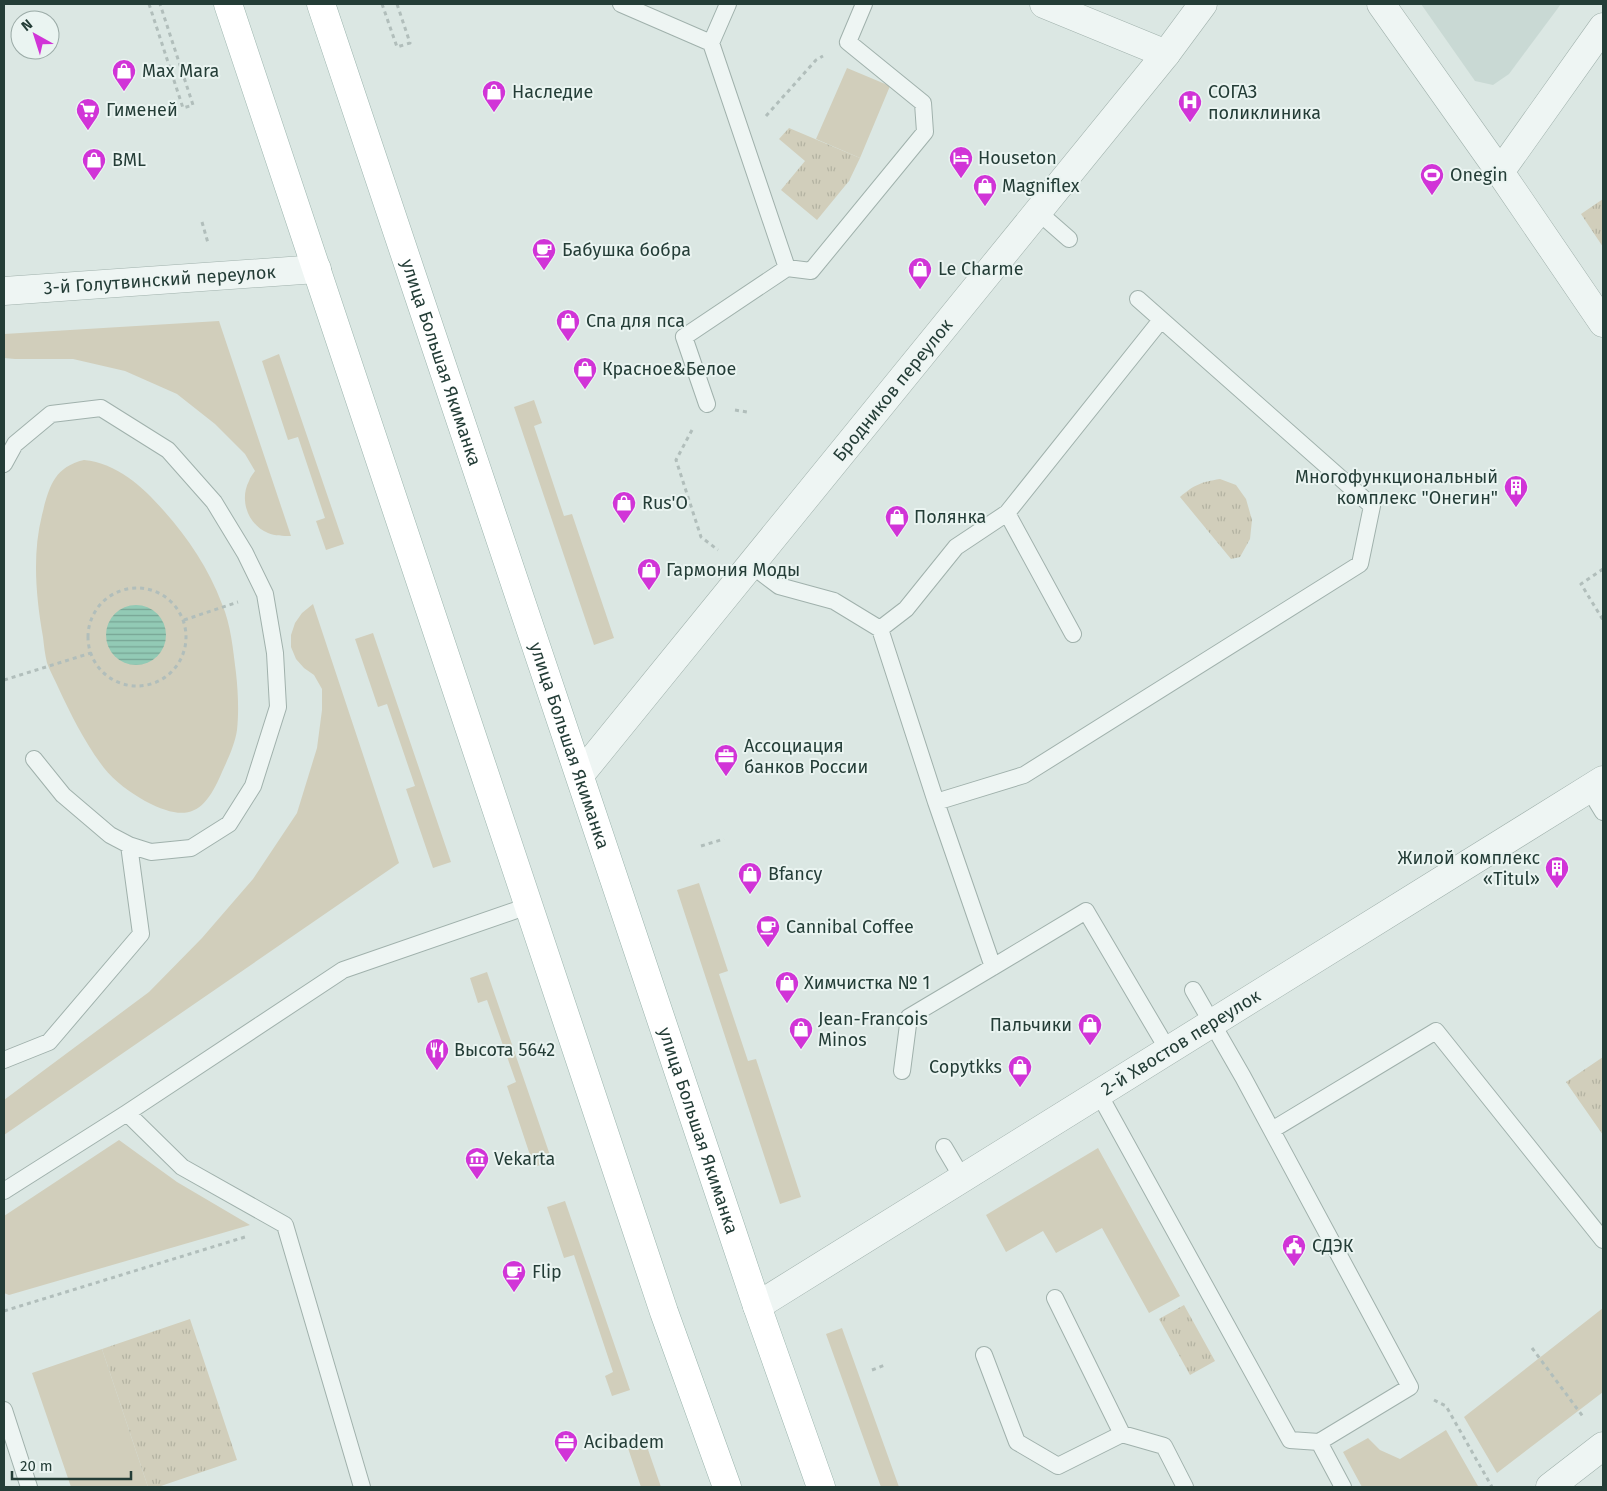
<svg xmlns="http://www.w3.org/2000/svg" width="1607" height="1491" font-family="'Fira Sans',sans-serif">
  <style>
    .built { fill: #c9d9d4 }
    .grass { fill: #d1cebb }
    .park { fill: url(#park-tufts) }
    .water { fill: url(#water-rules) }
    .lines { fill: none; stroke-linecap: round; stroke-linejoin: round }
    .service-casing { stroke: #a0b1ac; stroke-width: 18 }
    .minor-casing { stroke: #a0b1ac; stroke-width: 29 }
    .primary-casing { stroke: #99b3ac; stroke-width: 29 }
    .path { stroke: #b1bebb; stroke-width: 3; stroke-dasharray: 4 4; stroke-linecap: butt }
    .service { stroke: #eef5f3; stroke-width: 16 }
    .minor { stroke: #eef5f3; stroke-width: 28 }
    .primary { stroke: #fff; stroke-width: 28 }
    .labels { text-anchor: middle; stroke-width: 4; stroke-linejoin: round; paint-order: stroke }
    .poi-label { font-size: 18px; fill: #243d37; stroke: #eaf4f1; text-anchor: start }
    .street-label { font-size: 18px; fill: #243d37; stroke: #eaf4f1 }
  </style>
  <defs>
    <pattern id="park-tufts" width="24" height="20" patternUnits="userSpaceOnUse" patternTransform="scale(1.25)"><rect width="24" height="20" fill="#d1cebb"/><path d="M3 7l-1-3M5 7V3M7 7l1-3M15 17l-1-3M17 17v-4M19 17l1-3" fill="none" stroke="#b3b2a1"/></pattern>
    <pattern id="water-rules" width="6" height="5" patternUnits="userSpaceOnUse" patternTransform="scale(1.25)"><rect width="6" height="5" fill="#92cab5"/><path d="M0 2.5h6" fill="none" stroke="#77a594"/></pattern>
  </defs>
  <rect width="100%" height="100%" fill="#dbe7e3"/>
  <path class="built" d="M1421 4H1561L1509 74 1493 85 1475 81Z"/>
  <path class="grass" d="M847 68 890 86 860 158 816 139Z
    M219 321 291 536C283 536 275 536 268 533 248 525 239 500 249 481 250 477 253 474 255 471L245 454 215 424 177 394 125 371 73 359H15L4 358V334Z
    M279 354 344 544 326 550 316 521 325 518 298 437 288 440 262 361Z
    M534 400 542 423 534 426 564 516 572 514 614 638 594 645 514 407Z
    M84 460C117 463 143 487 164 511 188 538 209 569 222 604 231 625 233 650 236 673 238 691 239 712 237 730 235 744 228 759 222 772 204 815 187 823 145 801 131 793 114 781 104 768 85 743 71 715 58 687 55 680 50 671 47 663 45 655 44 646 43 637 36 597 32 555 42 515 49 487 54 467 84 460Z
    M313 604 399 863 4 1135V1100L149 992 202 938 253 879 297 813 317 748 322 710V689L314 675 304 668 296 659 291 647V635L295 623 302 613Z
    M373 633 451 862 433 868 406 789 415 786 387 704 378 707 355 639Z
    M699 883 728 971 719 974 748 1061 756 1059 801 1197 780 1204 677 890Z
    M487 972 552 1161 534 1167 507 1086 516 1082 487 1000 478 1003 470 978Z
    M119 1140 177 1182 250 1225 9 1295 4 1293V1216Z
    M1098 1148 1180 1296 1149 1313 1102 1228 1056 1253 1043 1231 1006 1252 986 1215Z
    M565 1201 630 1390 612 1396 605 1376 613 1372 574 1255 564 1258 547 1207Z
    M1603 1308V1392L1497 1473 1464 1417Z
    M842 1328 899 1487H881L826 1334Z
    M102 1349 148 1487H71L32 1373Z
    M1446 1430 1478 1486 1477 1487H1362L1343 1452 1368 1438 1380 1450 1400 1459Z
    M644 1438 661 1487H641L627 1445Z"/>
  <path class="park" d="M789 128 860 158 849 181 817 220 781 190 805 161 779 139Z
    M1603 199V247L1581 214Z
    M1220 479 1236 485 1246 499 1252 520 1250 539 1240 557 1231 559 1180 497C1194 485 1201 482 1220 479Z
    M1603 1057V1135L1566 1082Z
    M1184 1305 1215 1361 1190 1375 1159 1319Z
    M190 1319 237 1460 158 1487H148L102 1349Z"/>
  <path class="water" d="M106 635a30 30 0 1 1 60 0a30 30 0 1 1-60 0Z"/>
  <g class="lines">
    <g class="service-casing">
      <path id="service" d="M621 4 711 43
        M728 4 711 43 787 268 811 271 925 132 923 103 848 42 864 4
        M1037 211 1069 239
        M707 404 684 337 787 268
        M4 464 15 444 51 414 101 408 168 450 214 502 245 553 265 594 275 653 278 707 253 786 229 824 191 848 151 852 129 845 110 835 63 795 34 759
        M1007 513 1073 634
        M750 564 779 586 834 601 880 629 936 802 1024 775 1360 564 1372 506 1138 299
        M880 629 906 609 956 547 1007 513 1161 320
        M1589 789 1603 812
        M936 802 993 967 1086 911 1168 1050
        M1193 990 1243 1077 1410 1387 1319 1442
        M4 1060 49 1042 141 934 129 845
        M902 1071 909 1017 993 967
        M1099 1094 1290 1440 1319 1442 1343 1487
        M127 1113 182 1167 285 1225 362 1487
        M1272 1130 1436 1031 1603 1240
        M944 1147 963 1179
        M4 1191 127 1113 343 970 528 906
        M1055 1298 1122 1434
        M984 1355 1017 1442 1058 1466 1122 1434 1164 1446 1185 1487
        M4 1410 29 1487"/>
    </g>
    <g class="minor-casing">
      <g id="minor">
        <path d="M1044 4 1166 54"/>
        <path d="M1381 4 1500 172 1603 323"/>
        <path d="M1500 172 1603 27"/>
        <path id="s1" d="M4 291 317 269"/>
        <path id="s2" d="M580 775 1166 54 1203 4"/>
        <path id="s3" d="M757 1306 1603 780"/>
        <path d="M1550 1487 1603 1446"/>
      </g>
    </g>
    <g class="primary-casing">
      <g id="primary">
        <path d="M228 4 664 1312 727 1487"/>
        <path id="s4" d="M321 4 757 1306 821 1487"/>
      </g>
    </g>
    <path class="path" d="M149 4 183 108 193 105 160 4
      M382 4 397 47 410 43 397 4
      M766 116 816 60 823 56
      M202 222 208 243
      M735 410 747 412
      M692 430 676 460 701 537 718 550
      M1603 569 1581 584 1603 620
      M88 637a49 49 0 1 1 98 0a49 49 0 1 1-98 0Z
      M184 620 238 602
      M4 680 91 653
      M701 846 724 839
      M4 1311 245 1237
      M1532 1348 1584 1418
      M872 1370 885 1365
      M1434 1400 1446 1406 1492 1487"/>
    <use href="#service" class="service"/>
    <use href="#minor" class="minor"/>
    <use href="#primary" class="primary"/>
  </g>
  <defs>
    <g id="shop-pin" transform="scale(1.25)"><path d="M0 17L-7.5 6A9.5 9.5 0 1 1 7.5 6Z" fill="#d134d7" stroke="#eaf4f1"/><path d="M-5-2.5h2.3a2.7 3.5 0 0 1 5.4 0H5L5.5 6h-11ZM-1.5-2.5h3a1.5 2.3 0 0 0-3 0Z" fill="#fff"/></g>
    <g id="hospital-pin" transform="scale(1.25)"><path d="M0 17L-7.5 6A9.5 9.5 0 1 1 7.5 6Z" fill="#d134d7" stroke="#eaf4f1"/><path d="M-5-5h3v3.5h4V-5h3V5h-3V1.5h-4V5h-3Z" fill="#fff"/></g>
    <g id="supermarket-pin" transform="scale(1.25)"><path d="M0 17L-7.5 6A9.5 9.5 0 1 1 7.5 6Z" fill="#d134d7" stroke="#eaf4f1"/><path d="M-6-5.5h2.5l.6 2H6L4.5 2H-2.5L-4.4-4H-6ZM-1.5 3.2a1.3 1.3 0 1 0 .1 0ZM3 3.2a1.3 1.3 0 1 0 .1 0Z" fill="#fff"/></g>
    <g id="hotel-pin" transform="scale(1.25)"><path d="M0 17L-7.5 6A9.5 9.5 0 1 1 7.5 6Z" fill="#d134d7" stroke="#eaf4f1"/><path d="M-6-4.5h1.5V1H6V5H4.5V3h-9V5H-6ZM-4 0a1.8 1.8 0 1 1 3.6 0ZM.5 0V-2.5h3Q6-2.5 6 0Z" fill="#fff"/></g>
    <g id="stadium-pin" transform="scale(1.25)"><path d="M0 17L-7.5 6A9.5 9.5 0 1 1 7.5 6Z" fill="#d134d7" stroke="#eaf4f1"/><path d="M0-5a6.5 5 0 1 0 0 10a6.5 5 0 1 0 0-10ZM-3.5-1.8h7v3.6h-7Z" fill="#fff"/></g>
    <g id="cafe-pin" transform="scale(1.25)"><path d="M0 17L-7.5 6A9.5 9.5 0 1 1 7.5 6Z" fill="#d134d7" stroke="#eaf4f1"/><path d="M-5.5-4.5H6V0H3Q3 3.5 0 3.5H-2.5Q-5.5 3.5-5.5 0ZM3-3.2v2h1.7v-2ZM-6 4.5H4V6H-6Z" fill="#fff"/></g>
    <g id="building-pin" transform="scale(1.25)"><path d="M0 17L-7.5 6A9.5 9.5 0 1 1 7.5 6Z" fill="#d134d7" stroke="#eaf4f1"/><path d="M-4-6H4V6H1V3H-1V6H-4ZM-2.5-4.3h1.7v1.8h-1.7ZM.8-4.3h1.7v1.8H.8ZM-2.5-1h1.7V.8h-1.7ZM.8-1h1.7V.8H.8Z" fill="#fff"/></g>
    <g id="office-pin" transform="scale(1.25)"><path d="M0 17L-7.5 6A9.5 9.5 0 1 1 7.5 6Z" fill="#d134d7" stroke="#eaf4f1"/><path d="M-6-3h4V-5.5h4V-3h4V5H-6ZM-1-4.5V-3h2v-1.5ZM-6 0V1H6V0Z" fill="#fff"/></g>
    <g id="restaurant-pin" transform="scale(1.25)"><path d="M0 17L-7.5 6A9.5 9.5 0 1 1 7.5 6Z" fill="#d134d7" stroke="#eaf4f1"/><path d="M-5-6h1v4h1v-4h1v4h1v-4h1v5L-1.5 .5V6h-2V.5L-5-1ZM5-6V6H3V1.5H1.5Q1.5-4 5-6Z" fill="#fff"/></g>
    <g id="museum-pin" transform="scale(1.25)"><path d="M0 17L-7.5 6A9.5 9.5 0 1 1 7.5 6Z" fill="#d134d7" stroke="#eaf4f1"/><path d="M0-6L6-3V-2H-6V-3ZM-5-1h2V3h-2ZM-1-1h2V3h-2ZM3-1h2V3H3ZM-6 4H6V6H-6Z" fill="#fff"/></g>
    <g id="civic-pin" transform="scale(1.25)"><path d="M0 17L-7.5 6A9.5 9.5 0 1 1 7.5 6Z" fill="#d134d7" stroke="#eaf4f1"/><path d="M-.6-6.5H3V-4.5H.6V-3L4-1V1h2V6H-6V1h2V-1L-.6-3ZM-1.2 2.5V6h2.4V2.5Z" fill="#fff"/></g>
  </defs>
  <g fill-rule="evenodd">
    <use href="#shop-pin" x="124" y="71"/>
    <use href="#shop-pin" x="494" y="92"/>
    <use href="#hospital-pin" x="1190" y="102"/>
    <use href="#supermarket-pin" x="88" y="110"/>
    <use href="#hotel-pin" x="961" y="158"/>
    <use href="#shop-pin" x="94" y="160"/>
    <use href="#stadium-pin" x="1432" y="175"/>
    <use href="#shop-pin" x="985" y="186"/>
    <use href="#cafe-pin" x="544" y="250"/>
    <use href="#shop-pin" x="920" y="269"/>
    <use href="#shop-pin" x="568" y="321"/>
    <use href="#shop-pin" x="585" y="369"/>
    <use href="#building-pin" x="1516" y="487"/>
    <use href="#shop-pin" x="624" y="503"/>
    <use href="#shop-pin" x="897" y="517"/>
    <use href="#shop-pin" x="649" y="570"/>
    <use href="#office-pin" x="726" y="756"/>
    <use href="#building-pin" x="1557" y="868"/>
    <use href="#shop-pin" x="750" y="874"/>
    <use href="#cafe-pin" x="768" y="927"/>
    <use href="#shop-pin" x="787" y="983"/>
    <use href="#shop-pin" x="1090" y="1025"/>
    <use href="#shop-pin" x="801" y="1029"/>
    <use href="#restaurant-pin" x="437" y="1050"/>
    <use href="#shop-pin" x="1020" y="1067"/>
    <use href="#museum-pin" x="477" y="1159"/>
    <use href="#civic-pin" x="1294" y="1246"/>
    <use href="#cafe-pin" x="514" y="1272"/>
    <use href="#office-pin" x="566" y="1442"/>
  </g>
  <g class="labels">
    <g class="poi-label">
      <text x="142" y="77">Max Mara</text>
      <text x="512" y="98">Наследие</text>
      <text x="1208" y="98">СОГАЗ<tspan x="1208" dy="21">поликлиника</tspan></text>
      <text x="106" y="116">Гименей</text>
      <text x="978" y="164">Houseton</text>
      <text x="112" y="166">BML</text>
      <text x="1450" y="181">Onegin</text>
      <text x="1002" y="192">Magniflex</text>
      <text x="562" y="256">Бабушка бобра</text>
      <text x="938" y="275">Le Charme</text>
      <text x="586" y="327">Спа для пса</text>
      <text x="602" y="375">Красное&amp;Белое</text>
      <text x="1498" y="483" text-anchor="end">Многофункциональный<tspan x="1498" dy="21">комплекс "Онегин"</tspan></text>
      <text x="642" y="509">Rus'O</text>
      <text x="914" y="523">Полянка</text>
      <text x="666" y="576">Гармония Моды</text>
      <text x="744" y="752">Ассоциация<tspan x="744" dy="21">банков России</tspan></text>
      <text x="1540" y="864" text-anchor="end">Жилой комплекс<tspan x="1540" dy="21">«Titul»</tspan></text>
      <text x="768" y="880">Bfancy</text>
      <text x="786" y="933">Cannibal Coffee</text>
      <text x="804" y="989">Химчистка № 1</text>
      <text x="818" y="1025">Jean-Francois<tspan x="818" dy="21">Minos</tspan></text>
      <text x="1072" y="1031" text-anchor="end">Пальчики</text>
      <text x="454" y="1056">Высота 5642</text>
      <text x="1002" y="1073" text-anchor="end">Copytkks</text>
      <text x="494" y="1165">Vekarta</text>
      <text x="1312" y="1252">СДЭК</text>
      <text x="532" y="1278">Flip</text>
      <text x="584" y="1448">Acibadem</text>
    </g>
    <g class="street-label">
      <text dy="6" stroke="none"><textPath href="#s1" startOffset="156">3-й Голутвинский переулок</textPath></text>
      <text dy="6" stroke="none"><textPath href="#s4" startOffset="378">улица Большая Якиманка</textPath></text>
      <text dy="6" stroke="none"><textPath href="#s2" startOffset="496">Бродников переулок</textPath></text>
      <text dy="6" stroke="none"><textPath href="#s4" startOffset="782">улица Большая Якиманка</textPath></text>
      <text dy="6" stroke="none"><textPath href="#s3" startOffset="499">2-й Хвостов переулок</textPath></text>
      <text dy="6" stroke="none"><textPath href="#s4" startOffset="1188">улица Большая Якиманка</textPath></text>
    </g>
  </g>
  <rect width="1607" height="1491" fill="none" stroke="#243d37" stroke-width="10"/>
  <g transform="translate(35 35) rotate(321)"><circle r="24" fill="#eaf4f1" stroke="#9baba7"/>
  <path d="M0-4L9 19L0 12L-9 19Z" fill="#d134d7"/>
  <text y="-8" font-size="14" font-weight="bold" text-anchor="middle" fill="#243d37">N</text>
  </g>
  <path d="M12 1471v8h119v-8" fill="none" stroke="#243d37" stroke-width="2.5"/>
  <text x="20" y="1471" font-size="15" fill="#243d37" stroke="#eaf4f1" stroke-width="4" paint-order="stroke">20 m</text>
</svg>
